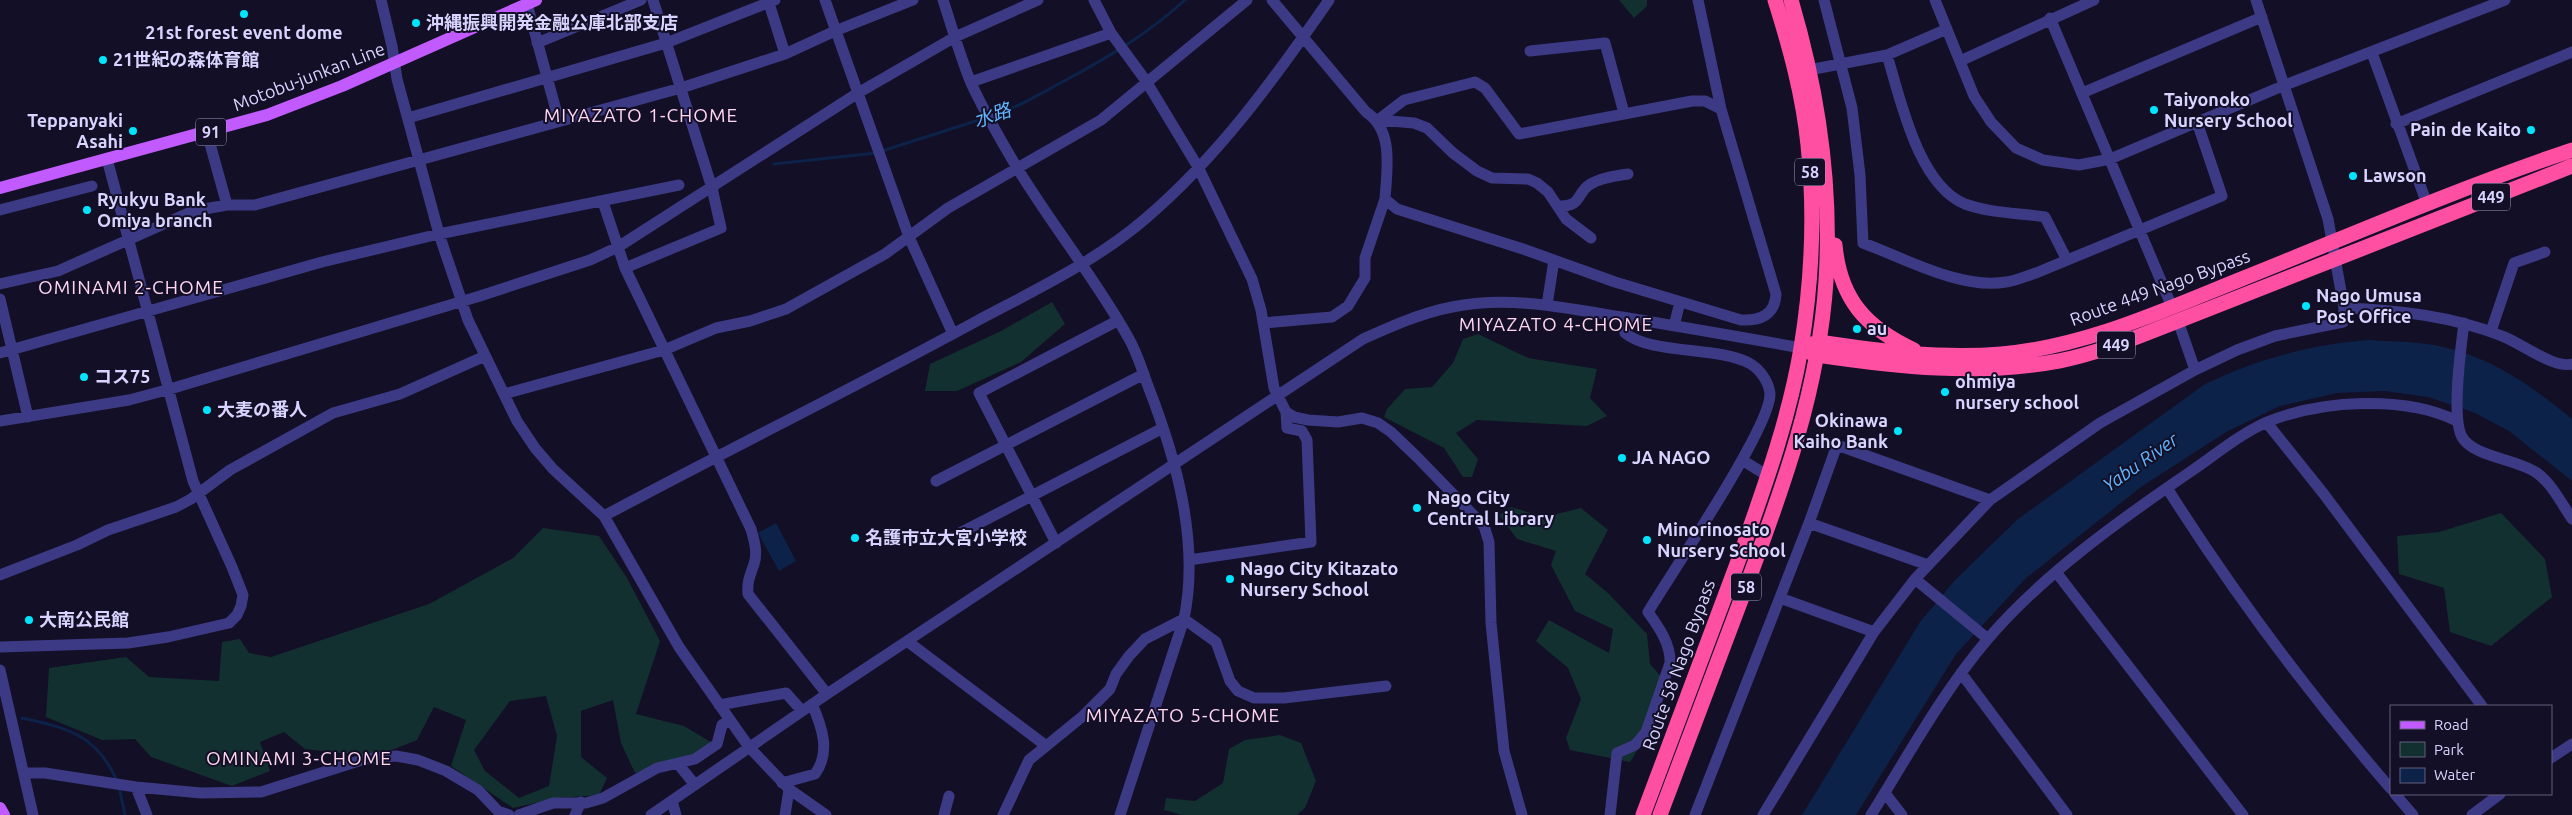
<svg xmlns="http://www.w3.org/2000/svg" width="2572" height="815" font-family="Ubuntu,'Noto Sans JP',sans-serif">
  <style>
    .green { fill: #12302f; fill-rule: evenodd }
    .water { fill: #0c2248 }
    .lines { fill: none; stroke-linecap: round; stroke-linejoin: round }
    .stream { stroke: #0c2248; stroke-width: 3 }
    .minor { stroke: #3d3a85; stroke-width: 11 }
    .major { stroke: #c25bff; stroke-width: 12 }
    .highway { stroke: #ff4fa3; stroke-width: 15 }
    .poi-dot { fill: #00e5ff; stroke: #130f26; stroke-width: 2 }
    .labels { text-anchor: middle; stroke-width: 4; stroke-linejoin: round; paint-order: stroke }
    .shield { fill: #130f26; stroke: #9e99be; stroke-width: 1 }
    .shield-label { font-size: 16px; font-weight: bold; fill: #d9d4ff }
    .poi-label { font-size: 18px; font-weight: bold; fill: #d9d4ff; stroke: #130f26; text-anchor: start }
    .street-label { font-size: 18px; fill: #d9d4ff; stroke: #130f26 }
    .neighbourhood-label { font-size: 19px; letter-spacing: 1px; fill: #ffd6f0; stroke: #130f26 }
    .water-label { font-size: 19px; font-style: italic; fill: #62b6ff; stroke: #130f26 }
  </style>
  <rect width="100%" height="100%" fill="#130f26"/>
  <path class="green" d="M1619 0H1647V6L1634 18Z
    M1052 302 1065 324 1021 362 957 391H925L930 364 1001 331Z
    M1478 334 1528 358 1597 369 1590 398 1607 416 1587 426 1477 420 1456 433 1478 459 1472 477H1463L1444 448 1384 417 1387 409 1405 389 1432 387 1453 363 1463 339Z
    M1511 507 1544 517 1581 508 1608 530 1585 574 1608 593 1647 634 1650 664 1666 682 1654 723 1630 762 1570 750 1566 738 1581 699 1568 668 1536 641 1549 620 1609 653 1613 629 1575 611 1551 565 1556 551 1517 539 1499 515Z
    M2501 513 2545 559 2552 597 2491 646 2450 632 2444 588 2399 574 2397 536 2439 532Z
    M543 528 599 536 627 578 660 641 636 714 684 726 714 744 702 754 635 773 621 743 613 700 581 711V757L607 778 599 795 558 798 513 808 451 766 466 720 434 707 417 740 374 757 305 749 284 732 260 742 270 771 232 786 151 757 135 739 102 740 46 717 49 668 126 657 149 677 219 681 222 642 240 639 249 653 271 657 429 604 513 558ZM546 696 557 736 549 786 519 798 485 771 474 750 510 701Z
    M1280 735 1301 743 1316 781 1305 808 1297 815H1182L1164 810 1166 798 1195 801 1223 783 1229 749 1245 740Z"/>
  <path class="water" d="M2370 340C2393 342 2420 341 2443 347 2493 358 2533 387 2572 419V481L2509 431 2473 412 2428 397 2384 391 2337 393 2280 406 2226 432 2141 487 2025 579 1956 654 1856 815H1802L1920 622 1955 580 2018 519 2205 384C2257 359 2312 344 2370 340Z
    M776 523 796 561 779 571 758 533Z"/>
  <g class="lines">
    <path class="stream" d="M991 116C1017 108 1040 94 1064 81 1107 58 1148 34 1185 0
      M882 151 985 118
      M774 164 876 153
      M22 718C68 728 97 735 117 781
      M119 787 125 815"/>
    <path class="minor" d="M381 0 392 46 397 79 439 234 468 320 517 421 535 448 553 469 604 516 679 647 749 747 789 789 826 815
      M768 0 785 54
      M825 0 909 237 953 334
      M943 0C952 27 960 56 971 83 984 111 1000 139 1016 166 1051 224 1095 278 1128 337 1137 352 1142 370 1148 386 1176 458 1200 542 1184 619L1120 815
      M1094 0 1111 33 1146 81 1198 167 1252 279 1261 310 1274 388 1286 412 1294 417 1308 420 1338 422 1362 418 1378 423 1391 432 1417 457 1484 526 1489 542 1491 623 1504 751 1522 815
      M1272 0 1366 112C1394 130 1387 169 1385 199L1397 209 1523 249 1615 282 1741 320C1760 321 1775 315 1776 294L1721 109 1698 0
      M1824 0 1852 108 1860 175 1863 243C1904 258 1961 290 2006 282 2016 281 2026 276 2036 273L2222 196 2197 122
      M1935 0 1974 96 1991 122 2016 148 2043 160 2079 165 2110 159 2285 85 2505 0
      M527 4 559 121
      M2050 18 2172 307
      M537 43 641 0
      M1530 51 1605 43 1624 113
      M2372 53 2427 204
      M1887 55C1900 98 1918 185 1965 204 1989 213 2019 213 2045 217L2067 260
      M1960 61 2094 0
      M1809 70 1887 55 1947 29
      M971 82 1111 33
      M2082 93 2262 17
      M408 118 666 43 775 0
      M1378 120 1404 100 1475 82 1485 88 1519 134 1692 101H1705L1721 109
      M1378 120 1414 123 1427 128 1453 153 1477 171 1492 178 1528 179 1537 183 1548 192 1566 219 1591 238
      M2396 124 2572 52
      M207 133 227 205
      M603 202 625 268 751 529C754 540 758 552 754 564 750 576 747 581 748 594L827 694
      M1558 206C1582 207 1576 194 1589 185 1600 178 1615 176 1628 174
      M0 210 92 186
      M625 268 721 228 712 188 653 0
      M0 284 58 271 193 211 227 205H255L681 88 785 54 835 31 913 0
      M0 299 28 417
      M1547 305 1554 260
      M2344 308C2398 310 2452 316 2502 336 2521 343 2554 369 2572 364
      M2178 321 2195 370
      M1263 323 1332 317 1348 306 1365 278V258L1385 199
      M2464 323C2461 347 2451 417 2462 437 2473 457 2518 459 2537 473 2553 485 2561 503 2572 519
      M1674 326 1680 302
      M2491 331 2514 263 2545 252
      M0 353 322 262 439 234 679 185
      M504 394 664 350 716 328 750 321 786 309 885 254 948 208 1101 120 1247 0
      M0 421 129 400 170 389 480 296 590 260 618 247 858 93 955 37 1038 0
      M2267 423 2323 493 2482 706
      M1742 460 1768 476
      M936 481 1144 374
      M2167 488C2234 594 2309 694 2391 789
      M604 516C727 450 852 389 975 322 1033 291 1095 262 1145 219 1218 157 1275 78 1329 0
      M1809 523 1928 565
      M960 533 1163 428
      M1056 543 979 393 1117 321
      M1189 560 1311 542 1307 440 1302 431 1287 428 1286 412
      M2056 572 2243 815
      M0 575 77 545 108 530 176 507 191 499 230 470 333 413 400 394 485 356
      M1915 579 1988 639
      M1780 598 1874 632
      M1184 619 1216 642 1230 681 1238 691 1254 698H1284L1386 686
      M907 641 1045 745
      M0 647 128 643 168 637 229 623 237 615 241 606 243 595 232 567 193 481 107 159
      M0 670 33 815
      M1961 673 2067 815
      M719 705 786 693 802 711
      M2551 758 2572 744
      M679 765 695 785
      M24 773H45L136 787 201 793 261 792 365 759 396 756 418 760 446 771 478 790 498 811 509 815
      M782 783 815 774C831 752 822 727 812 704
      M136 787 147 815
      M1885 793 1902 815
      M2395 794 2413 815
      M672 801 676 815
      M519 815 553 803H586L603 798 657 768 695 759 717 744 722 725 730 720
      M575 815 581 802
      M651 815 827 694 1363 339C1392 326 1421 313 1452 307 1508 295 1566 308 1622 317 1682 327 1741 337 1801 348
      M785 815 789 789
      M944 815 949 796
      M1003 815 1029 760 1083 716 1110 689 1116 674 1129 656 1145 639 1184 619
      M1610 815 1617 753 1635 745 1646 732 1670 663C1671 644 1658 626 1648 612 1670 575 1771 427 1770 394 1769 382 1760 369 1749 363 1716 346 1652 355 1625 333L1623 317
      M1695 815 1809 523 1837 445 1990 500
      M1763 815 1874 632 1915 579 1990 500 2100 423 2195 370 2237 350 2275 336 2343 322 2344 308 2328 219 2256 0
      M1871 815C1908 756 1942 693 1987 640 2041 576 2121 519 2190 472 2215 455 2240 434 2267 422 2321 400 2405 395 2457 421
      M2472 815 2500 794"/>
    <path class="major" d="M0 188 267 115 342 86 536 0
      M0 808 4 815"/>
    <path class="highway" d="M1835 245C1840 299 1866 328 1914 350
      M1809 345 1819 342C1878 351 1940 359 2001 354 2084 347 2162 311 2239 280 2349 236 2459 188 2572 150
      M1809 352 1817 355C1898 367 1977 376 2059 361 2100 353 2139 336 2178 321L2572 166
      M1643 815C1675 729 1708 643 1740 556 1764 488 1789 420 1801 348 1812 281 1815 212 1808 145 1803 95 1790 48 1775 0
      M1660 815C1688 741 1716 666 1744 592 1782 491 1819 390 1826 281 1832 186 1818 91 1791 0"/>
  </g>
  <g class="poi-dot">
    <circle cx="244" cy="14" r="5"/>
    <circle cx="416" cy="23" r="5"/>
    <circle cx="103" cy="60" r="5"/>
    <circle cx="2154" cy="110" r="5"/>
    <circle cx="2531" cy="130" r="5"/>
    <circle cx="133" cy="131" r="5"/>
    <circle cx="2353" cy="176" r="5"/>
    <circle cx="87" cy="210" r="5"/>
    <circle cx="2306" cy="306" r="5"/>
    <circle cx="1857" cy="329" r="5"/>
    <circle cx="84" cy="377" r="5"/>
    <circle cx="1945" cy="392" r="5"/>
    <circle cx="207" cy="410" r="5"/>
    <circle cx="1898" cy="431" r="5"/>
    <circle cx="1622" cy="458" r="5"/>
    <circle cx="1417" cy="508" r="5"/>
    <circle cx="855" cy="538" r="5"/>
    <circle cx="1647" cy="540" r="5"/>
    <circle cx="1230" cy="579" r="5"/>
    <circle cx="29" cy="620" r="5"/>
  </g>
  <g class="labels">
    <g class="shield">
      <rect x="196" y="118.5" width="30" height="27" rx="4"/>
      <rect x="1795" y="158.5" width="30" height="27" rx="4"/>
      <rect x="2472" y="183.5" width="38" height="27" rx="4"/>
      <rect x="2097" y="331.5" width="38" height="27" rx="4"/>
      <rect x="1731" y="573.5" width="30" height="27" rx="4"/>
    </g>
    <g class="shield-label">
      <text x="211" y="138">91</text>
      <text x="1810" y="178">58</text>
      <text x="2491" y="203">449</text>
      <text x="2116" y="351">449</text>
      <text x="1746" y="593">58</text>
    </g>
    <g class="poi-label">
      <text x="426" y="29">沖縄振興開発金融公庫北部支店</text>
      <text x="244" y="39" text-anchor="middle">21st forest event dome</text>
      <text x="113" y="66">21世紀の森体育館</text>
      <text x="2164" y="106">Taiyonoko<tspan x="2164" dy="21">Nursery School</tspan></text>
      <text x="123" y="127" text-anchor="end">Teppanyaki<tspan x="123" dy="21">Asahi</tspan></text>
      <text x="2521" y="136" text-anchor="end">Pain de Kaito</text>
      <text x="2363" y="182">Lawson</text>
      <text x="97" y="206">Ryukyu Bank<tspan x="97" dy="21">Omiya branch</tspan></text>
      <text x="2316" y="302">Nago Umusa<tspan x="2316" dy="21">Post Office</tspan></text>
      <text x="1867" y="335">au</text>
      <text x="94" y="383">コス75</text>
      <text x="1955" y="388">ohmiya<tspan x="1955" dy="21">nursery school</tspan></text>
      <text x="217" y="416">大麦の番人</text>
      <text x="1888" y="427" text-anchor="end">Okinawa<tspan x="1888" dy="21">Kaiho Bank</tspan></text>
      <text x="1632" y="464">JA NAGO</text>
      <text x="1427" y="504">Nago City<tspan x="1427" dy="21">Central Library</tspan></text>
      <text x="1657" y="536">Minorinosato<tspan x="1657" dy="21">Nursery School</tspan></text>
      <text x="865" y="544">名護市立大宮小学校</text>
      <text x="1240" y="575">Nago City Kitazato<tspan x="1240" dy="21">Nursery School</tspan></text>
      <text x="39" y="626">大南公民館</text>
    </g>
    <g class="street-label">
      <text transform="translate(309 77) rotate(-21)" y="6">Motobu-junkan Line</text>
      <text transform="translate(2160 288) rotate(-20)" y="6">Route 449 Nago Bypass</text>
      <text transform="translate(1679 665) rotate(-70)" y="6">Route 58 Nago Bypass</text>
    </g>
    <g class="neighbourhood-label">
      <text x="641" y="122">MIYAZATO 1-CHOME</text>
      <text x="131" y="294">OMINAMI 2-CHOME</text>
      <text x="1556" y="331">MIYAZATO 4-CHOME</text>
      <text x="1183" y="722">MIYAZATO 5-CHOME</text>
      <text x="299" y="765">OMINAMI 3-CHOME</text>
    </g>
    <g class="water-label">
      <text transform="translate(992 115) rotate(-19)" y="7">水路</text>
      <text transform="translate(2140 462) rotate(-35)" y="7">Yabu River</text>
    </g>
  </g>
  <rect x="2390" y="705" width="162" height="90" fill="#130f26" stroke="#625e7d"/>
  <rect x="2400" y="721" width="25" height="8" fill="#c25bff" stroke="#625e7d"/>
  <text x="2434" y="730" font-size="15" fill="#d9d4ff">Road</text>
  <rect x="2400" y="742" width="25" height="15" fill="#12302f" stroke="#625e7d"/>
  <text x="2434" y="755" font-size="15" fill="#d9d4ff">Park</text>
  <rect x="2400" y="768" width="25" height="15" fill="#0c2248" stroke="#625e7d"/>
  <text x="2434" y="780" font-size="15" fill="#d9d4ff">Water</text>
</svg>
